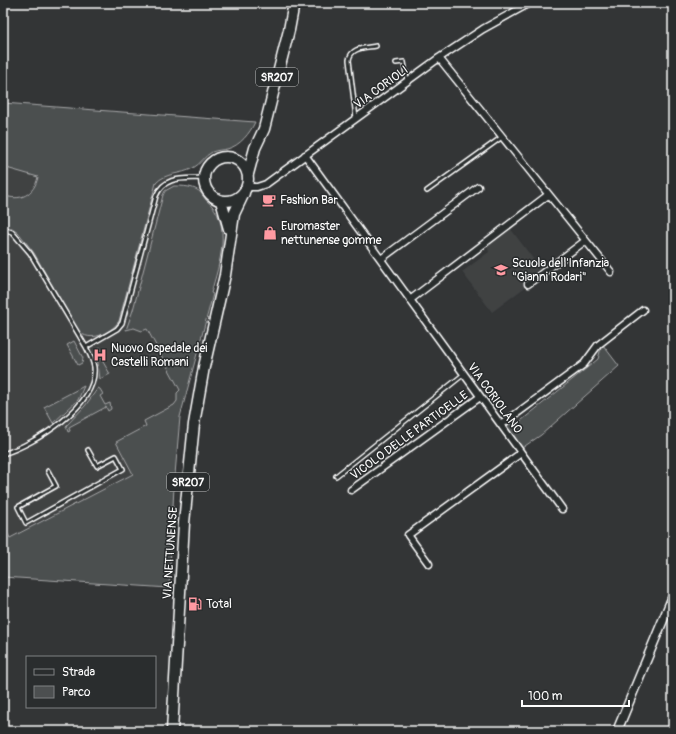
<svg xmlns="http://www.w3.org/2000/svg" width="676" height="734" font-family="Pangolin,sans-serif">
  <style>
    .built { fill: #404243 }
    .green { fill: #4c4f50; stroke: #a6a7a8 }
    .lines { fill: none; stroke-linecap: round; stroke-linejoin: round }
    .service-casing { stroke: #fff; stroke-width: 6 }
    .minor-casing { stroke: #fff; stroke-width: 9 }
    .tertiary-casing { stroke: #fff; stroke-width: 11 }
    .primary-casing { stroke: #fff; stroke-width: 13 }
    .service { stroke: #2a2d2e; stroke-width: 3 }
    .minor { stroke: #2a2d2e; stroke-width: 6 }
    .tertiary { stroke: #2a2d2e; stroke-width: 8 }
    .primary { stroke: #2a2d2e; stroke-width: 10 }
    .labels { text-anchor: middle; stroke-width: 3; stroke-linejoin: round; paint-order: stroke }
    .shield { fill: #2a2d2e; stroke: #bfc0c0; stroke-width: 1 }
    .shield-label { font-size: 11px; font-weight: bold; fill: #fff }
    .street-label { font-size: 12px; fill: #fff; stroke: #2a2d2e }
    .poi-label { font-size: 12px; fill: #fff; stroke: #2a2d2e; text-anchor: start }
  </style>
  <rect width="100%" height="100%" fill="#333536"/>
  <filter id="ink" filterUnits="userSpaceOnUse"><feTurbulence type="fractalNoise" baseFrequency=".025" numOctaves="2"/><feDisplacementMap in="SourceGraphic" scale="8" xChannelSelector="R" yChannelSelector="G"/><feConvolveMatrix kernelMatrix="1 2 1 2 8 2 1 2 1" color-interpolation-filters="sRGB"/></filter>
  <g filter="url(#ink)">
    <path class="built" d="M3 103 255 122 250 132 240 142 234 146 212 152 193 168 173 174 174 186 194 189 200 192 206 200 210 203 220 220 223 239 221 255 211 293 213 294 180 417 174 486 169 588 3 577Z
      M510 228 540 268 528 276V285L492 312 462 272 489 252 487 245Z"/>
    <path class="green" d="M3 103 255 122C250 133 240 146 227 149 222 150 217 150 212 152 204 156 201 164 193 168 181 175 166 172 156 183L119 321C110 334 90 343 78 331L34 253 18 232 12 228 3 227V195C20 202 34 195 38 177L3 167Z
      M174 186C182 186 195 186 201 193 203 195 204 198 206 200 234 222 219 265 211 293L213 294 180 417 174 486 169 588 3 577V525L10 538 133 474 116 442 146 426 144 421 174 405 177 401V393L180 390 147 329 142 331 134 328 126 330 133 310 163 195 165 191Z
      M74 341 83 358 82 363 78 365 67 345Z
      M603 345 619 366 541 435 522 448 506 426 511 422 517 424 598 359 601 348Z
      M100 347 102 353 99 355 110 374 100 379 97 356Z
      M84 386 78 400 53 423 44 407Z
      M98 388 100 389 103 394 100 396 105 405 110 403 111 409 108 411 106 407 69 427 70 431 68 432 66 426 85 406Z"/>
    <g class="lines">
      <g class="service-casing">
        <path id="service" d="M396 63 404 62 407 81
          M356 118 349 60C351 47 365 48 376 46
          M427 191 502 137
          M3 229 12 232 30 253 86 347C89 353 93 360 94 367 98 406 35 444 3 454
          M86 347 117 329 122 323 156 196C165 175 184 179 203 178
          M48 471 56 486 18 507 26 523 123 469 116 456 97 466 88 450
          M336 476 464 374"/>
      </g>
      <g class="minor-casing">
        <path id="minor" d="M439 58 611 272
          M305 155 562 509
          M247 187H257L266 184 439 58 483 29 530 3
          M381 259 478 187
          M528 284 585 241
          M410 300 548 195
          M501 425 584 364 598 345 643 310
          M351 490 480 397
          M429 564 408 535 521 453"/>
      </g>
      <g class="tertiary-casing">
        <path id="tertiary" d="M617 731 673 596"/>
      </g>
      <g class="primary-casing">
        <path id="primary" d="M204 179a22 22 0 1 1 44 0a22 22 0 1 1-44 0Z
          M248 174 255 148 264 129 289 30 294 3
          M221 201 229 229
          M172 731 184 523 194 424 204 367 225 275 234 214 244 193"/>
      </g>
      <use href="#service" class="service"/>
      <use href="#minor" class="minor"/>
      <use href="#tertiary" class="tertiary"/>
      <use href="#primary" class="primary"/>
    </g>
  </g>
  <defs>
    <g id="cafe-bare" transform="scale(1.08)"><path d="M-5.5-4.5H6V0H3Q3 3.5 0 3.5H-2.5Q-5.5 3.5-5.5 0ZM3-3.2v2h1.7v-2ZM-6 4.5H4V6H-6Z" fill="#ff9aa2" stroke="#2a2d2e" stroke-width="2.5" paint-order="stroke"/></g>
    <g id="shop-bare" transform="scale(1.08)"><path d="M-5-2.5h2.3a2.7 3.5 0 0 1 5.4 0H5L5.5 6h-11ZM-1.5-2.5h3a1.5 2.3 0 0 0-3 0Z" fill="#ff9aa2" stroke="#2a2d2e" stroke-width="2.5" paint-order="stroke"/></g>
    <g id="school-bare" transform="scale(1.08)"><path d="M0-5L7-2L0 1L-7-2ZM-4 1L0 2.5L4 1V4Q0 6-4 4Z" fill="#ff9aa2" stroke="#2a2d2e" stroke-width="2.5" paint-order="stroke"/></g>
    <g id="hospital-bare" transform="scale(1.08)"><path d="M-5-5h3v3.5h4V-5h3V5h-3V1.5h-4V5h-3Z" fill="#ff9aa2" stroke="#2a2d2e" stroke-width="2.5" paint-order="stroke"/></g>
    <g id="fuel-bare" transform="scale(1.08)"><path d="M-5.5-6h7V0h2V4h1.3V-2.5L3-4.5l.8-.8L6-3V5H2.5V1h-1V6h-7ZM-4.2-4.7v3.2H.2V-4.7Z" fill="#ff9aa2" stroke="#2a2d2e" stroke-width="2.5" paint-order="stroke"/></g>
  </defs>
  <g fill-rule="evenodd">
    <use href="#cafe-bare" x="269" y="200"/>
    <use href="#shop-bare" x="270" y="233"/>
    <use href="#school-bare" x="501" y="270"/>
    <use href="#hospital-bare" x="100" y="355"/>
    <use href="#fuel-bare" x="195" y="604"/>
  </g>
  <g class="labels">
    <g class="shield">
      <rect x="256" y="68" width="42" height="18" rx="3"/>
      <rect x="167" y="473" width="42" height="18" rx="3"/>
    </g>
    <g class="shield-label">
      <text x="277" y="81">SR207</text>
      <text x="188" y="486">SR207</text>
    </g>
    <g class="street-label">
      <text transform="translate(381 87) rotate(-36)" y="4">VIA CORIOLI</text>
      <text transform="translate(495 398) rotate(54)" y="4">VIA CORIOLANO</text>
      <text transform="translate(409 435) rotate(-36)" y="4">VICOLO DELLE PARTICELLE</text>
      <text transform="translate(170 553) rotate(-86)" y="4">VIA NETTUNENSE</text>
    </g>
    <g class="poi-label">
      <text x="280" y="204">Fashion Bar</text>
      <text x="281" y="230">Euromaster<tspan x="281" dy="14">nettunense gomme</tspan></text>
      <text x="512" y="267">Scuola dell'Infanzia<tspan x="512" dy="14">"Gianni Rodari"</tspan></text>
      <text x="111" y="352">Nuovo Ospedale dei<tspan x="111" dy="14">Castelli Romani</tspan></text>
      <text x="206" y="608">Total</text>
    </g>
  </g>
  <rect width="676" height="734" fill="none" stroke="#2a2d2e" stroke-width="16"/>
  <rect x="8" y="8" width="660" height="718" fill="none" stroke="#fff" stroke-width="1.5" filter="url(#ink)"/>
  <rect x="26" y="656" width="130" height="52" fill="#2a2d2e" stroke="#7f8182"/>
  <rect x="34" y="669" width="20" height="6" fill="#2a2d2e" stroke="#7f8182"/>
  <text x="62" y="676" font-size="12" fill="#ffffff">Strada</text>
  <rect x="34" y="686" width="20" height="12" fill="#4c4f50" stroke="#7f8182"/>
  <text x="62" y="696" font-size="12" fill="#ffffff">Parco</text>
  <path d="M522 700v6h107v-6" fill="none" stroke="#ffffff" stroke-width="2"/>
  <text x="528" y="700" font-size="12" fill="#ffffff" stroke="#2a2d2e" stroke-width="3" paint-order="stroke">100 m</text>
</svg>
